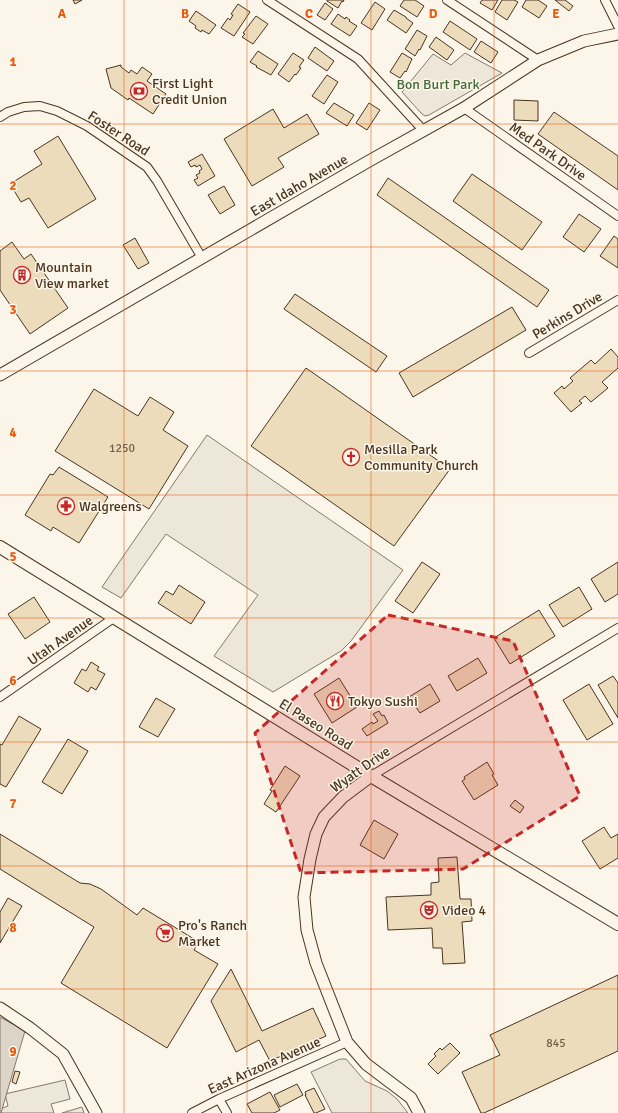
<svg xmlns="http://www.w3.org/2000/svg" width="618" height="1113" font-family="Signika,sans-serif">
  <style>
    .green { fill: #ede6d9; stroke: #887966 }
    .parking { fill: #ede7d9; stroke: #887966 }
    .water { fill: #dcd4c6; stroke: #887966 }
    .building { fill: #ecdcbc; stroke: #4a3520 }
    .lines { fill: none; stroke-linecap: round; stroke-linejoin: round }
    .minor-casing { stroke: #4a3520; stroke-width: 10 }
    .tertiary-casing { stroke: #4a3520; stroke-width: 13 }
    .secondary-casing { stroke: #4a3520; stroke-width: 14 }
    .minor { stroke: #fbf6e9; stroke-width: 8 }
    .tertiary { stroke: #fbf6e9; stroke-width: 11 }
    .secondary { stroke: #fbf6e9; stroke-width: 12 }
    .marked { fill: #c62828; fill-opacity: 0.2; stroke: #c62828; stroke-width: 3; stroke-dasharray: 8 5; stroke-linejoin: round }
    .grid { fill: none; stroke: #e8590c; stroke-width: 1; stroke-opacity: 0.55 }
    .labels { text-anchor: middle; stroke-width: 3; stroke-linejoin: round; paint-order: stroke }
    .number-label { font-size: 12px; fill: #725f47 }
    .poi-label { font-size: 14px; fill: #4a3520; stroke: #fbf6e9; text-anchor: start }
    .park-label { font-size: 14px; fill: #436837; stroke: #fbf6e9 }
    .street-label { font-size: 14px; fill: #4a3520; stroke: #fbf6e9 }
    .grid-label { font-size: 13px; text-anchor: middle; font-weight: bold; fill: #e8590c; stroke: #fbf6e9; stroke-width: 3; stroke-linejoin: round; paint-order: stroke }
  </style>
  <rect width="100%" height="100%" fill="#fbf6e9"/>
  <path class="green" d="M465 53 502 73 429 115 425 116 421 113 402 92 433 54 451 65Z"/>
  <path class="parking" d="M207 435 403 570 351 641 341 651 273 692 214 656 258 595 166 534 121 598 102 587Z
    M340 1059H346L365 1081 387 1091 397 1099 408 1113H332L311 1072Z
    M65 1080 70 1099 51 1104 54 1113H1L0 1109 8 1106 5 1094Z
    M82 1107 84 1113H62Z"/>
  <path class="water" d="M0 1017 25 1031 1 1113H0Z"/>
  <path class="building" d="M73 0H82L75 4Z
    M327 0H344L343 2 342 1 338 8 327 1Z
    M404 0H415L424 6 417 17 400 6Z
    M482 0H498L492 10 480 3Z
    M502 0H514L518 2 507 20 495 12Z
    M526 0H538L547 6 539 18 522 7Z
    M555 0H565L573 6 569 11Z
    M375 2 385 9 372 30 361 23Z
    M325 3 333 9 325 20 317 15Z
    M238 4 250 12 234 36 221 28 228 18 230 20 233 15 231 14Z
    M394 10 406 17V18L413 23 406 33 387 20Z
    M196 11 216 25 209 34 202 30 201 32 195 28 196 26 189 21Z
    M338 14 345 19 346 17 350 20 349 21 357 26 350 36 331 24Z
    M256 16 268 24 253 44 242 37 245 34 243 33Z
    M450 21 477 39 470 50 443 32Z
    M417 30 427 36 420 50 419 49 415 56 405 49Z
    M436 37 454 50 447 60 429 47Z
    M481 41 498 52 491 63 474 52Z
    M315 47 334 61 327 71 308 58Z
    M258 51 278 64 271 75 256 67 257 66 250 62Z
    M293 53 304 60 299 67 301 68 296 75 295 74 289 82 278 74Z
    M402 53 412 59 406 72 405 71 400 78 390 72Z
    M121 65V67L129 73 131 70 137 74 142 67 152 74 147 81 166 94 153 114 129 98 128 100 111 88 106 69Z
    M327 75 338 82 324 104 312 96Z
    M514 100 538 101V121L514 120Z
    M334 103 354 115 347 126 326 113Z
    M369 103 380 110 367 130 356 123Z
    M273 109 284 128 307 114 319 134 278 158 284 167 252 186 224 139Z
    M554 112 618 156V190L538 134Z
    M58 136 96 199 48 228 29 198 21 202 10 184 42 164 34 151Z
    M202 154 215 176 198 186 194 180 198 178 196 175 200 173 199 171 202 169 200 165 196 167 195 165 191 167 188 162Z
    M472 174 542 222 522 250 453 201Z
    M388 178 549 290 537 307 377 195Z
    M224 186 235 205 220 214 208 195Z
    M579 214 601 229 584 252 563 237Z
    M614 236 618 239V268L600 256Z
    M135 238 149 263 138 269 123 245Z
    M12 242 24 259 31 254 68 308 30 334 0 290V251Z
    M295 294 387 356 376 372 284 309Z
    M512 307 526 330 413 397 399 373Z
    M611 349 618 357V368L602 382 608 388 591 402 585 396 579 401 582 403 571 412 554 393 562 386 564 389 573 381 570 378 591 360 595 364Z
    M306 368 450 469 394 546 251 446Z
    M94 389 138 416 150 397 174 412 163 430 188 446 149 509 55 451Z
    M59 467 108 497 79 543 53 527 51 531 25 515 50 474 53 475Z
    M422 562 440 574 413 613 395 601Z
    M618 562V594L605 602 591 579Z
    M179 585 205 602 191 624 158 603 166 591 173 595Z
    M579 587 592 609 563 627 549 605Z
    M34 597 50 622 25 639 8 614Z
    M539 610 555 636 510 664 494 638Z
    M478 658 487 673 457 691 448 676Z
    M91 662 99 667 97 670 105 674 96 690 91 687 88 692 74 683 82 669 86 671Z
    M613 676 618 683V718L598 685Z
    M339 678 357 707 332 723 314 694Z
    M430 684 440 701 420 713 409 697Z
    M589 684 613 724 587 740 563 700Z
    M156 698 175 709 158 737 139 727Z
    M379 711 382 716 384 715 388 723 367 736 362 729 372 722 373 724 378 721 373 714Z
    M19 716 41 729 6 787 0 784V744L2 745Z
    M68 739 88 751 62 794 42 782Z
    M487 762 494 774 492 775 498 785 474 800 462 781 465 779 464 777Z
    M285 766 300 776 276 812 264 804 272 791 270 790Z
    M515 800 524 807 520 813 510 806Z
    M374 820 398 834 384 859 360 845Z
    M604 827 611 838 618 834V858L600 869 582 841Z
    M0 834 80 883 90 884 101 889 137 915 143 908 199 942 194 950 218 964 167 1048 61 983 94 927 0 869Z
    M457 857 460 899H471L472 921 462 922 465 963 443 964 442 948H433L432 928 388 930 386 897 431 895V883L439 882 438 858Z
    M8 898 22 906 0 943V912Z
    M231 969 262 1031 313 1008 326 1036 270 1061 259 1040 236 1052 211 1001Z
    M618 975V1051L484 1113H481L462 1072 500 1055 490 1035Z
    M450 1043 460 1053 438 1074 428 1064 436 1056 434 1054 440 1048 442 1050Z
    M15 1071 20 1072 16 1084 12 1082Z
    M297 1084 303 1095 280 1107 274 1095Z
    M314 1088 325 1109 316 1113H314L305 1095H306L305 1092Z
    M270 1092 280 1110 274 1113H252L247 1104Z"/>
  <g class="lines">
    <g class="minor-casing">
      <path id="minor" d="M267 0 358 59 423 130
        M447 0 538 60
        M605 0 618 26
        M464 108 618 216
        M0 117 8 112 24 107 40 106 57 111 87 126 147 167 157 181 202 258
        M529 353 618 300
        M0 697 115 617
        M371 776 618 628
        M219 1099 227 1113
        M192 1113 219 1099 347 1042"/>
    </g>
    <g class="tertiary-casing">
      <path id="tertiary" d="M0 375 369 161 464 108 538 60 584 41 618 34
        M371 776 343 797 324 817 316 834 310 859 304 897 307 930 316 963 347 1042 366 1064 411 1098 419 1113
        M0 1008 30 1028 63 1054 96 1113"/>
    </g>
    <g class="secondary-casing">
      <path id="secondary" d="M0 547 371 776 618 924"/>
    </g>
    <use href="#minor" class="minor"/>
    <use href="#tertiary" class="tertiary"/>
    <use href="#secondary" class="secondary"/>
  </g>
  <path class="marked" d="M388 615 513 641 580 796 463 869 301 873 255 733Z"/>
  <path class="grid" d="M124 0V1113M247 0V1113M371 0V1113M494 0V1113M0 124H618M0 247H618M0 371H618M0 495H618M0 618H618M0 742H618M0 866H618M0 989H618"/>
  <defs>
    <g id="bank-ring" transform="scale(0.9)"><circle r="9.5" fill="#fbf6e9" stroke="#c62828" stroke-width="1.5"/><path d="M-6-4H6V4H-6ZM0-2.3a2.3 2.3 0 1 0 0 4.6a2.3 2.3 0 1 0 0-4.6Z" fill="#c62828"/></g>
    <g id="building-ring" transform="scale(0.9)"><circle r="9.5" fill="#fbf6e9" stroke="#c62828" stroke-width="1.5"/><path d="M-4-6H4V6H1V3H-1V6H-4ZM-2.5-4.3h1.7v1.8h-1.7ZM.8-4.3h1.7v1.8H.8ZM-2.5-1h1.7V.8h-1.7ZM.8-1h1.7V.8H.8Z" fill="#c62828"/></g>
    <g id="church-ring" transform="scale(0.9)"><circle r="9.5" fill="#fbf6e9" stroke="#c62828" stroke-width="1.5"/><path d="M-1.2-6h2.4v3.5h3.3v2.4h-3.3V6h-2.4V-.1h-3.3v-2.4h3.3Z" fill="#c62828"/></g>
    <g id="pharmacy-ring" transform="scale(0.9)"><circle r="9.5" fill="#fbf6e9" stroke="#c62828" stroke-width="1.5"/><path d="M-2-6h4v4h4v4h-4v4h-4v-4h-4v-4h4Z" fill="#c62828"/></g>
    <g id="restaurant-ring" transform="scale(0.9)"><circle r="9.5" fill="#fbf6e9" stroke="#c62828" stroke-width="1.5"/><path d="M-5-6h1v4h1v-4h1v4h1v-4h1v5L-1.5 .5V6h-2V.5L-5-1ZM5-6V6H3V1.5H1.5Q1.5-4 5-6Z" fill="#c62828"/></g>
    <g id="theatre-ring" transform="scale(0.9)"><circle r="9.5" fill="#fbf6e9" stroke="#c62828" stroke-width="1.5"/><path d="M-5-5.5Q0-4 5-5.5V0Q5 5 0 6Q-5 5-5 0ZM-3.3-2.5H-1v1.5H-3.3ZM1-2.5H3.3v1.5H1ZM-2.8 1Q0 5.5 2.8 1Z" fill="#c62828"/></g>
    <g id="supermarket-ring" transform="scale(0.9)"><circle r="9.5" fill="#fbf6e9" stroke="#c62828" stroke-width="1.5"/><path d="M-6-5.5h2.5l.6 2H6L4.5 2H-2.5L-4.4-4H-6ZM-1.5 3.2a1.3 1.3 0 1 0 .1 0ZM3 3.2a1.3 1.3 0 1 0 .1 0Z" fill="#c62828"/></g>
  </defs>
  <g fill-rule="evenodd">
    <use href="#bank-ring" x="139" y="91"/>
    <use href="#building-ring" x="22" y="275"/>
    <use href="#church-ring" x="351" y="457"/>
    <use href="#pharmacy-ring" x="66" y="506"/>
    <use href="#restaurant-ring" x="335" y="701"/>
    <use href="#theatre-ring" x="429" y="910"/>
    <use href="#supermarket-ring" x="165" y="933"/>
  </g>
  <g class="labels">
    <g class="number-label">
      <text x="122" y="452">1250</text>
      <text x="556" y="1047">845</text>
    </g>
    <g class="poi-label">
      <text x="152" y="88">First Light<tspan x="152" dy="16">Credit Union</tspan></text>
      <text x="35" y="272">Mountain<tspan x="35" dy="16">View market</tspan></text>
      <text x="364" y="454">Mesilla Park<tspan x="364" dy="16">Community Church</tspan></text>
      <text x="79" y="511">Walgreens</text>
      <text x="348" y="706">Tokyo Sushi</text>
      <text x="442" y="915">Video 4</text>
      <text x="178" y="930">Pro's Ranch<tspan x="178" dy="16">Market</tspan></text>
    </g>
    <g class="park-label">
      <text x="438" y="89">Bon Burt Park</text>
    </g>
    <g class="street-label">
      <text transform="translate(119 133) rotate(33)" y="5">Foster Road</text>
      <text transform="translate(548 151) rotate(35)" y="5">Med Park Drive</text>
      <text transform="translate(299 185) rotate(-30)" y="5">East Idaho Avenue</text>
      <text transform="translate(567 315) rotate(-31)" y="5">Perkins Drive</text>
      <text transform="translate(60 640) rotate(-35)" y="5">Utah Avenue</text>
      <text transform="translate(316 724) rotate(32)" y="5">El Paseo Road</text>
      <text transform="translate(360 769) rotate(-35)" y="5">Wyatt Drive</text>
      <text transform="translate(264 1065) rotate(-24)" y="5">East Arizona Avenue</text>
    </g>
  </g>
  <g class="grid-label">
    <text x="62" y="18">A</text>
    <text x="185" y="18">B</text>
    <text x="309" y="18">C</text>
    <text x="433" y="18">D</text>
    <text x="556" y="18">E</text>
    <text x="13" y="66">1</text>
    <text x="13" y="190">2</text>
    <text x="13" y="314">3</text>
    <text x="13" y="437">4</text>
    <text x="13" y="561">5</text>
    <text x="13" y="685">6</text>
    <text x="13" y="808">7</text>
    <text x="13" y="932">8</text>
    <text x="13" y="1056">9</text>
  </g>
</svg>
